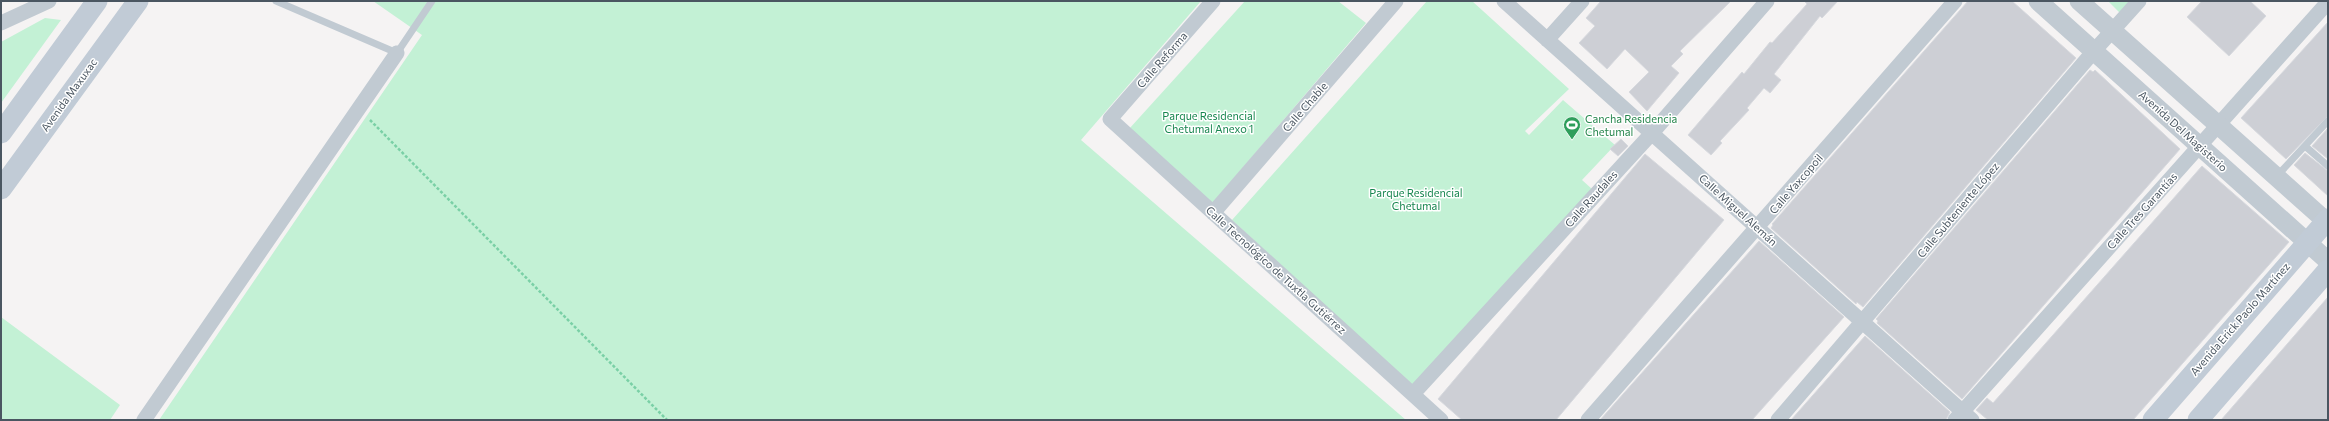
<svg xmlns="http://www.w3.org/2000/svg" width="2329" height="421" font-family="Commissioner,sans-serif">
  <style>
    .green { fill: #c3f1d5 }
    .building { fill: #cdcfd5; stroke: #d7d9de }
    .lines { fill: none; stroke-linecap: round; stroke-linejoin: round }
    .path { stroke: #7ad0a6; stroke-width: 2.5; stroke-dasharray: 3 2; stroke-linecap: butt }
    .service { stroke: #c1cad2; stroke-width: 7 }
    .minor { stroke: #c1cad2; stroke-width: 15 }
    .tertiary { stroke: #c1cad2; stroke-width: 19 }
    .secondary { stroke: #c1cbd6; stroke-width: 21 }
    .labels { text-anchor: middle; stroke-width: 3; stroke-linejoin: round; paint-order: stroke }
    .street-label { font-size: 11px; fill: #4a5661; stroke: #fff }
    .park-label { font-size: 11px; fill: #17864f; stroke: #fff }
    .leisure-label { font-size: 11px; fill: #27864d; stroke: #fff; text-anchor: start }
  </style>
  <rect width="100%" height="100%" fill="#f5f3f3"/>
  <path class="green" d="M373 1H1201L1081 140 1406 420H159L422 35Z
    M1245 1H1338L1366 23 1212 204 1129 129Z
    M1427 1H1472L1569 89 1525 131 1529 135 1563 100 1615 145 1582 180 1592 189 1413 388 1232 220Z
    M2108 1H2131L2120 13Z
    M45 18 61 20 1 103V42Z
    M1 317 120 405 110 420H1Z"/>
  <path class="building" d="M1601 1H1731L1680 51 1683 54 1671 66 1679 73 1647 111 1629 92 1649 72 1625 49 1607 69 1579 43 1595 26 1586 18Z
    M1804 1H1838L1822 18 1820 16 1774 74 1781 80 1770 93 1764 88 1747 108 1749 110 1720 141 1722 143 1711 155 1688 135 1742 72 1744 74 1770 42 1772 43 1807 4Z
    M1968 1H2012L2076 58 1863 307 1857 302 1856 304 1771 228 1773 225 1772 224Z
    M2202 1H2250L2266 16 2229 56 2187 17Z
    M2328 22V116L2286 159 2241 118Z
    M2090 70 2093 72 2095 70 2180 149 1962 399 1877 323 1878 321 1876 319Z
    M2328 128V159L2312 146Z
    M1621 139 1628 146 1618 156 1610 149Z
    M2305 153 2328 171V196L2294 165Z
    M1645 154 1724 220 1556 420H1462L1438 399Z
    M2202 166 2289 242 2133 420H1988L1976 410 1987 398 1993 403Z
    M1759 241 1844 317 1752 420H1600Z
    M2328 297V420H2221Z
    M1865 336 1950 412 1946 420H1791Z"/>
  <g class="lines">
    <path class="path" d="M370 120 667 420"/>
    <path class="service" d="M276 1 397 53 432 1
      M2305 146 2328 166
      M2276 177 2328 121"/>
    <path class="minor" d="M1213 1 1110 119 1441 420
      M1504 1 1972 420
      M1 23 49 1
      M1547 40 1582 1
      M1213 213 1396 1
      M1413 394 1652 133 1767 1
      M144 420 397 53
      M1588 420 1955 1
      M1778 420 2094 51 2139 1
      M1955 420 2328 2"/>
    <path class="tertiary" d="M2038 1 2328 261
      M2079 1 2328 223"/>
    <path class="secondary" d="M1 133 97 1
      M1 189 138 1
      M2153 420 2328 219
      M2198 420 2328 270"/>
  </g>
  <defs>
    <g id="stadium-pin" transform="scale(0.9)"><path d="M0 17L-7.5 6A9.5 9.5 0 1 1 7.5 6Z" fill="#2e9e5b" stroke="#fff"/><path d="M0-5a6.5 5 0 1 0 0 10a6.5 5 0 1 0 0-10ZM-3.5-1.8h7v3.6h-7Z" fill="#fff"/></g>
  </defs>
  <g fill-rule="evenodd">
    <use href="#stadium-pin" x="1572" y="125"/>
  </g>
  <g class="labels">
    <g class="street-label">
      <text transform="translate(1162 60) rotate(-49)" y="4">Calle Reforma</text>
      <text transform="translate(69 95) rotate(-54)" y="4">Avenida Maxuxac</text>
      <text transform="translate(1305 107) rotate(-49)" y="4">Calle Chable</text>
      <text transform="translate(2183 131) rotate(42)" y="4">Avenida Del Magisterio</text>
      <text transform="translate(1796 184) rotate(-49)" y="4">Calle Yaxcopoil</text>
      <text transform="translate(1591 199) rotate(-48)" y="4">Calle Raudales</text>
      <text transform="translate(1738 210) rotate(42)" y="4">Calle Miguel Alemán</text>
      <text transform="translate(1958 210) rotate(-50)" y="4">Calle Subteniente López</text>
      <text transform="translate(2142 211) rotate(-48)" y="4">Calle Tres Garantías</text>
      <text transform="translate(1276 270) rotate(42)" y="4">Calle Tecnológico de Tuxtla Gutiérrez</text>
      <text transform="translate(2240 319) rotate(-49)" y="4">Avenida Erick Paolo Martínez</text>
    </g>
    <g class="park-label">
      <text x="1209" y="120">Parque Residencial<tspan x="1209" dy="13">Chetumal Anexo 1</tspan></text>
      <text x="1416" y="197">Parque Residencial<tspan x="1416" dy="13">Chetumal</tspan></text>
    </g>
    <g class="leisure-label">
      <text x="1585" y="123">Cancha Residencia<tspan x="1585" dy="13">Chetumal</tspan></text>
    </g>
  </g>
  <rect width="2329" height="421" fill="none" stroke="#4a5661" stroke-width="4"/>
</svg>
